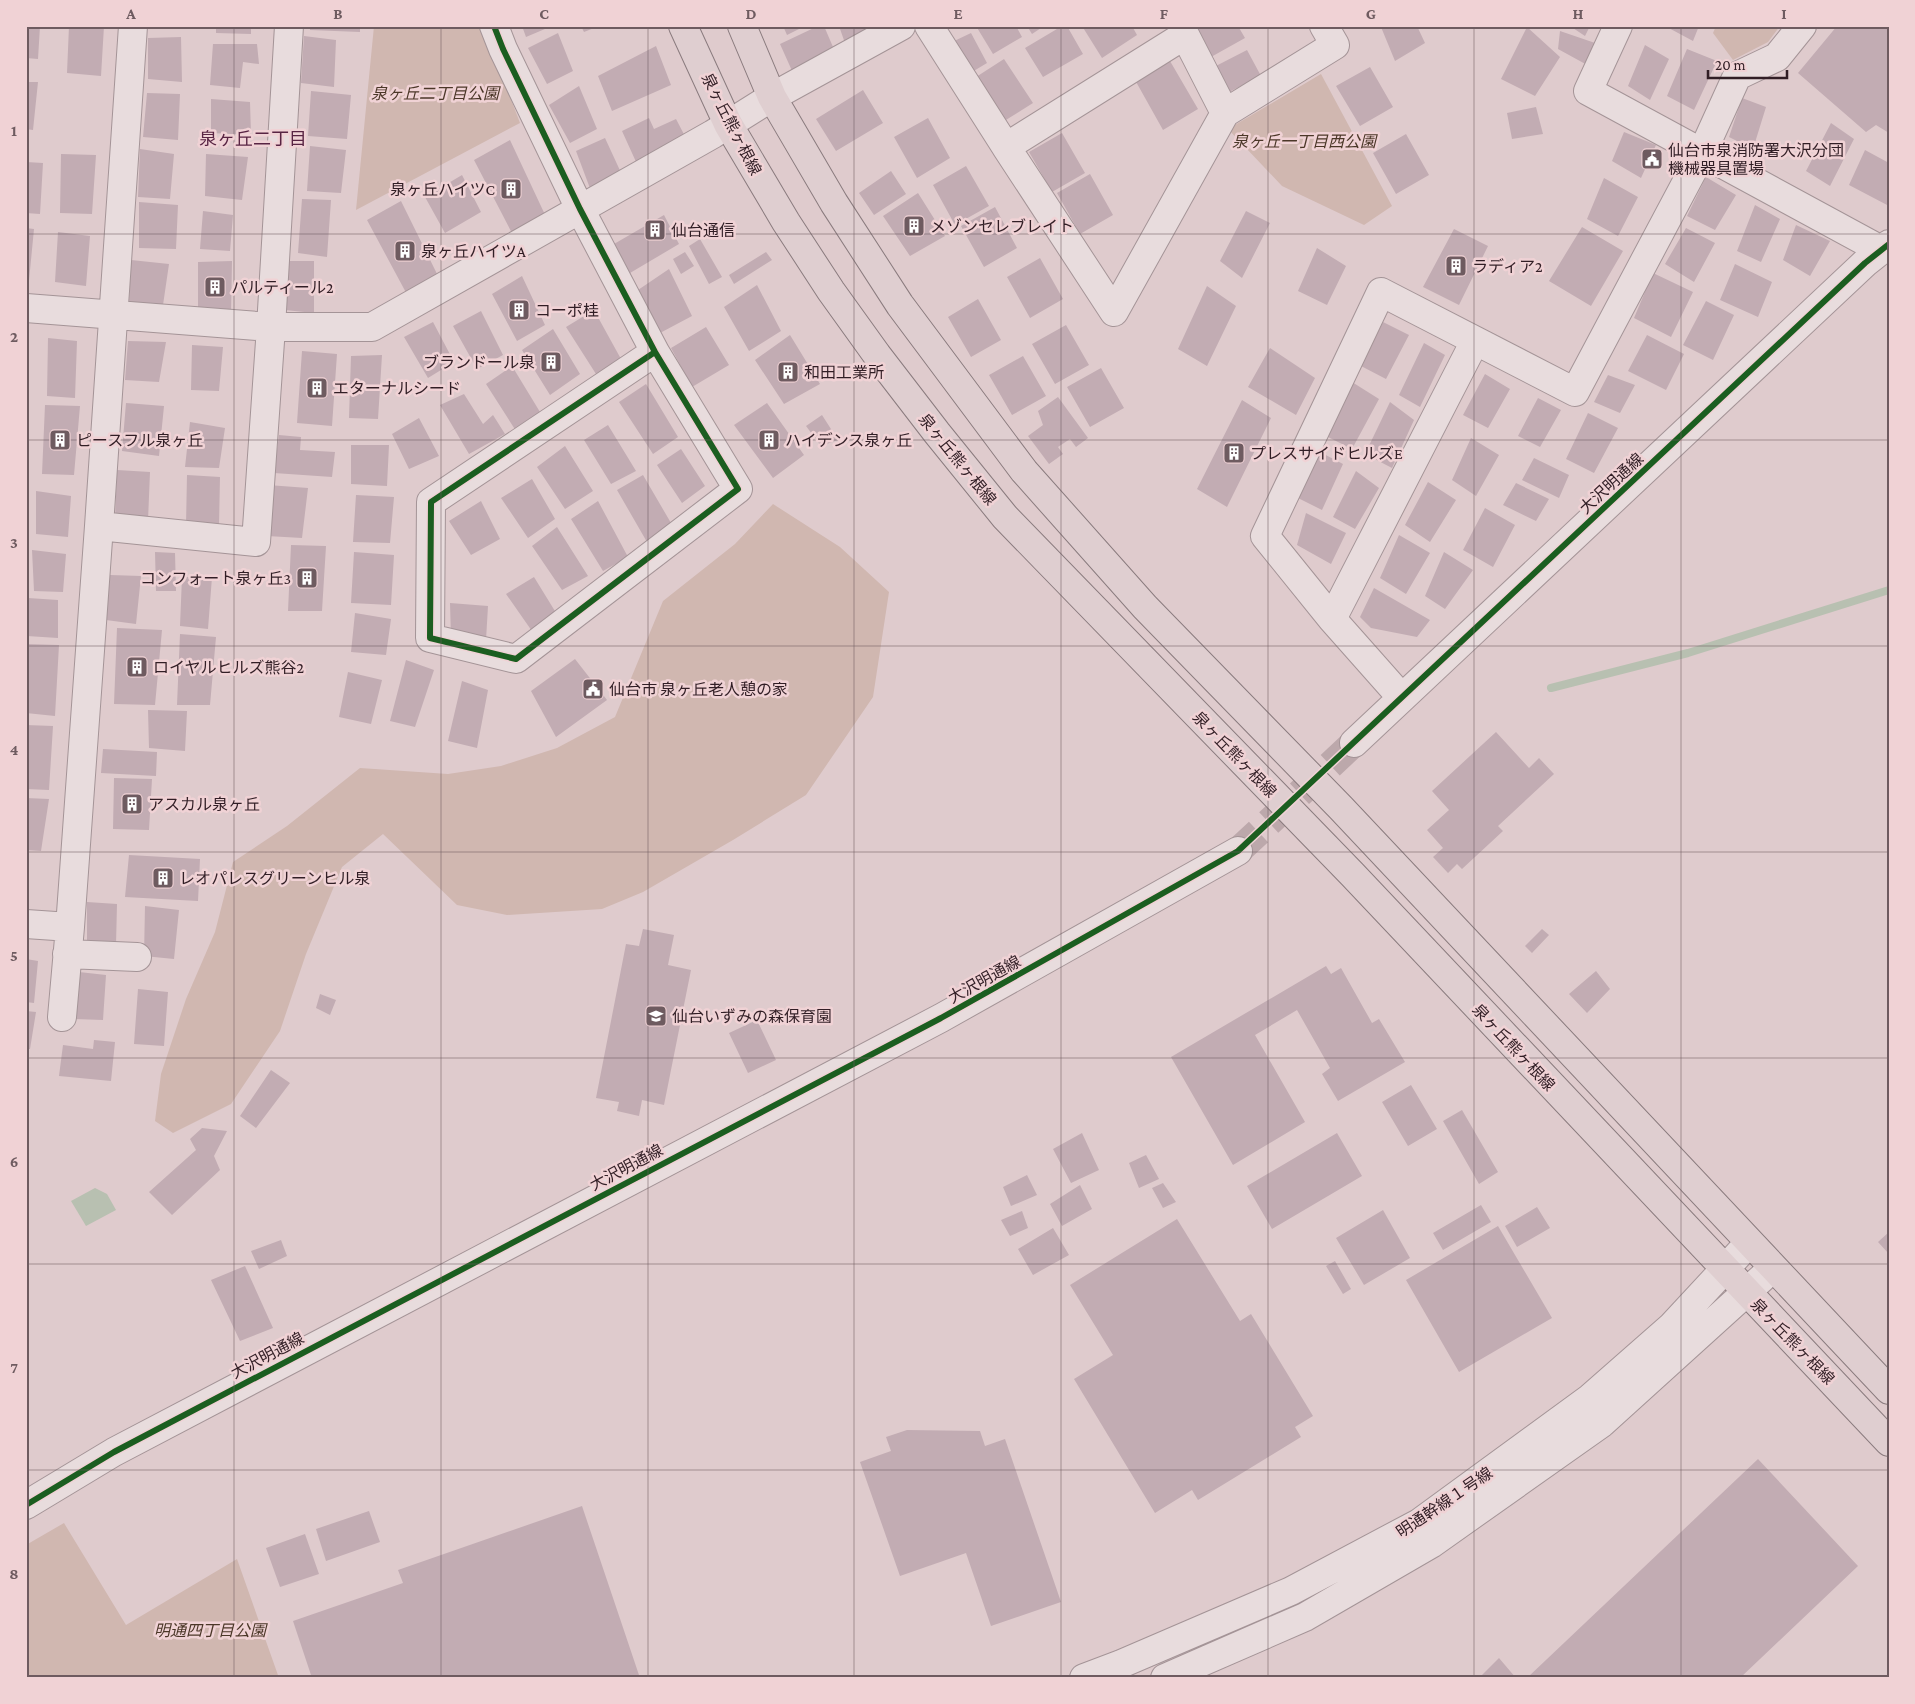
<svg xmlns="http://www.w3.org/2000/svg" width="1915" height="1704" font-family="'Crimson Pro','Noto Sans JP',serif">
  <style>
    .green { fill: #d0b7b0 }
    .water { fill: #b8c0b1 }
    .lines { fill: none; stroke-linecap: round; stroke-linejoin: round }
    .stream { stroke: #b8c0b1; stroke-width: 8 }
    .building { fill: #c2acb3 }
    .minor-tunnel { stroke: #bca8ab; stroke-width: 28; stroke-dasharray: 28 14; stroke-linecap: butt }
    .minor-casing { stroke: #a49497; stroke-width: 30 }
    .major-casing { stroke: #8a7b7e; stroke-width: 30 }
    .minor { stroke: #e8dcdd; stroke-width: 28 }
    .major { stroke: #dfced0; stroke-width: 28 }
    .cycleway-casing { stroke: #f0d2d5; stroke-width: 9 }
    .cycleway { stroke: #1b5e20; stroke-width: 6 }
    .grid { fill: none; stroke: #6e5b60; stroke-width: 1; stroke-opacity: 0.55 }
    .labels { text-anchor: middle; stroke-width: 5; stroke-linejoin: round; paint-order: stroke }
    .park-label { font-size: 16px; font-style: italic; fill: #4b3728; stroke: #f0d2d5 }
    .street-label { font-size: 16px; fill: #311e25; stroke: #f0d2d5 }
    .poi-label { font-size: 16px; fill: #311e25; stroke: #f0d2d5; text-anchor: start }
    .neighbourhood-label { font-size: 18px; fill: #582443; stroke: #f0d2d5 }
    .neatline { fill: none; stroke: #6e5b60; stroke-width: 2 }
    .grid-label { font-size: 16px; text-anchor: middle; font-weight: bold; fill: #6e5b60 }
  </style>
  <rect width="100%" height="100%" fill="#dfcbcd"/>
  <path class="green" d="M374 26H483L520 123 356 210Z
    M1716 26H1780L1768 42 1733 60 1713 33Z
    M1321 74 1392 206 1364 225 1282 186 1228 129Z
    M773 504 840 547 889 592 873 697 806 795 733 840 643 892 602 909 507 915 457 905 383 834 342 867 306 954 280 1031 231 1104 173 1133 155 1121 161 1074 186 999 215 932 233 862 287 826 360 768 448 774 501 766 557 748 615 717 663 601 735 544Z
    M64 1523 126 1625 237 1559 279 1678H26V1545Z"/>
  <path class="water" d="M95 1188 107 1194 116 1210 86 1226 71 1201Z"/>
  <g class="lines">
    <path class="stream" d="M1551 688 1688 653 1889 590"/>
  </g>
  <path class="building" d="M26 26H40L38 59 26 58Z
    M69 26H104L101 76 67 73Z
    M216 26H251V34L216 33Z
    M310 26H360V32L310 30Z
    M522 26H552L526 37Z
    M581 26H599L584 32Z
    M783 26H805L787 35Z
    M818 26H824L836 54 793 73 780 44Z
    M839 26H877L846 46Z
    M976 26H1016L1022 37 993 54Z
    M1027 26H1044L1032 34Z
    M1062 26H1067L1083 54 1043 77 1025 48Z
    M1082 26H1132L1137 35 1102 58Z
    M1197 26H1238L1245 38 1211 57 1195 28Z
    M1382 26H1417L1425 43 1395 61 1381 27Z
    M1570 26H1590L1585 36Z
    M1665 26H1699L1693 41Z
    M1837 26H1889V133L1876 125 1866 132 1798 73Z
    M1527 27 1560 57 1535 96 1501 79Z
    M1560 31 1598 44 1589 66 1558 49Z
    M558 33 573 71 547 84 528 48Z
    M971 33 987 63 967 75 950 43Z
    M304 36 336 40 334 87 301 83Z
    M181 37 182 82 148 79V38Z
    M213 44H257L259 64 243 62 240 88 210 85Z
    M1645 45 1669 59 1650 100 1628 86Z
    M656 46 671 85 612 111 598 76Z
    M1687 49 1717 61 1694 110 1667 96Z
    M1247 50 1261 76 1225 94 1212 68Z
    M1004 59 1033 103 1001 123 973 79Z
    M1170 61 1198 109 1163 130 1135 80Z
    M1370 67 1393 107 1360 126 1336 86Z
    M26 82H38L33 130 26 129Z
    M579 86 597 129 570 143 549 105Z
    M863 90 883 123 836 151 816 119Z
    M311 91 351 95 347 139 308 136Z
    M147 93 180 94 178 140 143 137Z
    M1742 98 1766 107 1753 149 1729 137Z
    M211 99 250 102 251 135 211 133Z
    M1536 107 1543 134 1512 139 1507 113Z
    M649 118 654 129 676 119 688 142 637 164 622 131Z
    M928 118 950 158 917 178 894 137Z
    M1831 123 1854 139 1830 186 1806 171Z
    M1624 132 1656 145 1641 178 1612 161Z
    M1062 133 1085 173 1052 192 1029 152Z
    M1406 134 1429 175 1396 194 1373 153Z
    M605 138 623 177 591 191 576 151Z
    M510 140 547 219 514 237 474 160Z
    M310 146 346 150 341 193 307 191Z
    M140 149 174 154 170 199 138 197Z
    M1865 150 1889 163V206L1849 185Z
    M61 154 96 155 92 214 60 213Z
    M206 154 248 157 242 200 205 196Z
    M26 162 43 163 40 214 26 213Z
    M966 166 989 206 955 225 933 185Z
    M891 171 906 194 874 215 859 193Z
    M1090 174 1113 215 1080 234 1057 193Z
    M462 175 481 212 445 233 425 197Z
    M1706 177 1736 195 1715 230 1687 216Z
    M1604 178 1638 197 1618 236 1587 219Z
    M918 193 945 236 910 256 883 216Z
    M302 199 331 200 327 257 298 253Z
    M401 201 441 282 410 300 367 220Z
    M139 202 178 205 176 249 139 248Z
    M1755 205 1780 219 1761 262 1737 251Z
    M995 207 1017 248 984 267 961 226Z
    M203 211 233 215 230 251 200 249Z
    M1246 211 1270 223 1242 278 1220 261Z
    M664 215 679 244 630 273 614 244Z
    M1796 225 1830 241 1810 276 1783 260Z
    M1582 227 1623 251 1591 306 1549 281Z
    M26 228 34 229 28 291H26Z
    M1686 228 1715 243 1694 282 1665 264Z
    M1454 229 1488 246 1459 305 1423 287Z
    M58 232 90 236 86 286 55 282Z
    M700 239 722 277 709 284 689 246Z
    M1317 248 1346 266 1327 305 1298 291Z
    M685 252 694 266 681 274 673 259Z
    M766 252 772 260 734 284 729 275Z
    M1040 258 1063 299 1030 318 1007 277Z
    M131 260 169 264 163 305 129 306Z
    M232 261 231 315 198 313V262Z
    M286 261H314V313L285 310Z
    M1735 264 1772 282 1758 317 1720 300Z
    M669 269 692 316 660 333 638 290Z
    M1653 273 1693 292 1671 337 1634 318Z
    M522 276 545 325 517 341 492 294Z
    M757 285 781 331 749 351 724 307Z
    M1207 286 1236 306 1207 366 1178 349Z
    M978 299 1001 340 971 357 948 317Z
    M1706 301 1734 315 1713 360 1683 345Z
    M594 310 621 359 596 374 566 327Z
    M481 311 503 355 477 369 453 326Z
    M433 322 454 362 428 378 404 337Z
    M1383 322 1409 335 1386 379 1361 366Z
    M1066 325 1089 365 1055 384 1032 344Z
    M706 327 729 365 692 387 671 348Z
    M553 329 580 374 550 395 522 350Z
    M790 335 820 384 784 404 755 360Z
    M1647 335 1684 354 1666 390 1628 371Z
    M48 338 77 341 75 398 47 396Z
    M128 341 166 342 159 382 125 380Z
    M1424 343 1445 355 1420 407 1399 395Z
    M192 345 223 347 219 391 191 390Z
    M1270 348 1315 378 1296 415 1248 387Z
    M302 351 337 354 332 426 297 423Z
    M382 355 378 419 349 418 351 356Z
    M1023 356 1046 396 1012 415 989 375Z
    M512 366 540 412 516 431 486 384Z
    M1101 368 1124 408 1090 427 1067 387Z
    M1485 374 1510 389 1488 428 1463 415Z
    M1608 375 1635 385 1620 413 1594 402Z
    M1352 382 1379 399 1352 449 1326 436Z
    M646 384 678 437 653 454 619 402Z
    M464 394 483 424 493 415 505 434 469 454 440 405Z
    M1058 397 1088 438 1076 447 1070 439 1058 447 1063 454 1049 464 1028 436 1043 425 1038 411Z
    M1538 398 1561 410 1540 447 1518 436Z
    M1242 400 1271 418 1227 507 1197 489Z
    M1390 402 1414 420 1392 468 1365 454Z
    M126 403 164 406 159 456 122 451Z
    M767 403 804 455 773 478 734 425Z
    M45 405 80 406 74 475 42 474Z
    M1588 413 1618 428 1594 473 1566 459Z
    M822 415 838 440 821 446 806 426Z
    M419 418 439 456 409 469 392 434Z
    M190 422 225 428 219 468 185 467Z
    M608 425 636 471 611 484 584 440Z
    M279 435 301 437 300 450 335 452 332 477 274 473Z
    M1471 438 1499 455 1476 496 1452 480Z
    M351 445H389L387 486 351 484Z
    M565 446 593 491 565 509 537 467Z
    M681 449 705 486 682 503 657 465Z
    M1318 451 1343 464 1322 510 1296 497Z
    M1534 458 1569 475 1559 498 1522 480Z
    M117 470 150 472 148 521 115 520Z
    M1356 471 1379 488 1355 529 1333 517Z
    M187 475 220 477 219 526 186 525Z
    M643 475 671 523 647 542 617 490Z
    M532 479 555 519 528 538 501 498Z
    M1428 482 1456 500 1430 542 1405 525Z
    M1516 483 1549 499 1536 521 1503 505Z
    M268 485 308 488 302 538 267 536Z
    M36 491 71 496 68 537 36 534Z
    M356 495 394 497 390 543 353 542Z
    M481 501 500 539 471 555 449 521Z
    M598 501 628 557 603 571 571 519Z
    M1485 508 1515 525 1493 567 1463 550Z
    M1306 513 1346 533 1331 564 1297 545Z
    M557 527 588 576 562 590 532 546Z
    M1399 535 1430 553 1406 594 1380 578Z
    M291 545 326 546 322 611H288Z
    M32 550 66 554 63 592 34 591Z
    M155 552 175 553 176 591H156Z
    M354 552 394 555 391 605 351 603Z
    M1444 552 1473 570 1445 609 1425 596Z
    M110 575 141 576 136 624 106 620Z
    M182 577H212L208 629 180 626Z
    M534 577 558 616 534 634 506 594Z
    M1374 588 1430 620 1417 637 1371 628 1360 617Z
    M28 598 58 600V638L27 636Z
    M450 603 488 606 486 640 451 637Z
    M355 613 391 619 386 655 351 652Z
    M117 628 162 630 155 705 114 704Z
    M180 634 216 637 210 705H177Z
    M26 644 59 645 55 716 26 713Z
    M575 659 607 700 556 737 531 691Z
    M406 660 434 670 415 727 390 721Z
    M348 672 382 680 371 724 339 717Z
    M462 681 488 690 477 748 448 741Z
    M148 710 187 711 185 751 149 748Z
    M26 725 53 726 49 790 26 789Z
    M1496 732 1529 768 1539 758 1554 774 1498 826 1503 831 1462 869 1457 864 1448 873 1433 857 1443 848 1427 830 1449 810 1432 791Z
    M103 749 157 752 156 776 101 773Z
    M114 778 152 779 149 830 113 829Z
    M26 798 49 799 41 851 26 850Z
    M129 855 200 859 198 901 125 897Z
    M87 902 117 904 116 945 87 944Z
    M145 906 179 910 174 959 144 956Z
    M643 929 674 935 668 965 691 970 664 1105 642 1100 639 1116 617 1111 619 1102 596 1098 626 944 639 946Z
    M1542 929 1549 935 1532 953 1525 946Z
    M26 959 38 961 34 1003 26 1002Z
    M1326 966 1331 974 1341 968 1372 1023 1379 1019 1405 1062 1338 1101 1322 1074 1330 1068 1297 1010 1255 1035 1305 1122 1233 1165 1171 1057Z
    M1596 971 1610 989 1587 1013 1569 994Z
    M79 972 106 975 103 1020 74 1019Z
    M138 989 168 992 164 1046 134 1044Z
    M320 994 336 1000 330 1015 316 1008Z
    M26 1011 36 1012 30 1049H26Z
    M757 1020 776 1060 748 1073 729 1033Z
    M94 1040 115 1042 111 1081 59 1076 63 1045 93 1049Z
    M271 1070 290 1083 256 1128 240 1116Z
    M1411 1085 1437 1129 1408 1146 1382 1102Z
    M1462 1110 1498 1172 1479 1184 1443 1121Z
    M202 1128 227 1131 214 1156 220 1170 172 1215 149 1192 196 1150 190 1139Z
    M1082 1133 1099 1170 1071 1183 1053 1149Z
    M1337 1133 1362 1176 1272 1229 1247 1186Z
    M1146 1155 1159 1179 1139 1188 1129 1163Z
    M1027 1175 1037 1195 1011 1206 1003 1187Z
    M1163 1183 1176 1202 1163 1208 1152 1188Z
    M1080 1185 1092 1209 1062 1226 1050 1204Z
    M1481 1205 1491 1222 1443 1250 1433 1233Z
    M1537 1207 1550 1228 1517 1247 1505 1226Z
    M1383 1210 1410 1258 1364 1285 1336 1238Z
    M1022 1211 1028 1228 1010 1236 1001 1220Z
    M1177 1219 1240 1321 1251 1314 1313 1416 1295 1427 1301 1437 1198 1500 1192 1490 1155 1513 1074 1379 1113 1355 1070 1285Z
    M1498 1226 1552 1318 1459 1372 1406 1280Z
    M1053 1228 1069 1255 1033 1275 1018 1249Z
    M1889 1232V1254L1878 1242Z
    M281 1240 287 1256 259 1269 251 1251Z
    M1335 1261 1351 1289 1343 1294 1326 1266Z
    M245 1266 273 1328 240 1341 211 1280Z
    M907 1430 980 1431 985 1446 1005 1439 1061 1602 991 1626 966 1553 900 1576 860 1462 891 1451 886 1437Z
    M1758 1459 1858 1566 1740 1678H1527Z
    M582 1506 640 1678H312L293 1621 403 1583 398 1570Z
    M369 1511 380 1542 326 1561 316 1529Z
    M305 1534 319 1574 280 1587 266 1548Z
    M1499 1658 1516 1678H1479Z"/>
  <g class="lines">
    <path class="minor-tunnel" d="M1238 851 1354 743"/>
    <g class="minor-casing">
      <path id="minor" d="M494 26 503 49 580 209 655 352 738 489 516 659 430 638 431 502 655 352
        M929 26 1006 147 1185 35 1225 113 1335 45 1324 26
        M1618 26 1588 91 1881 250
        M1006 147 1114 312 1225 113
        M26 308 271 327H372L713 134 772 97 901 26
        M99 526 256 542 271 327 289 26
        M1332 619 1475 341
        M1402 698 1332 619 1265 536 1381 292 1575 392 1702 153 1737 76 1777 57 1802 26
        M1354 743 1865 263 1889 244
        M26 924 70 927 99 526 133 26
        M67 954 137 957
        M62 1017 70 927
        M26 1505 114 1452 941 1018 1238 851
        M1084 1678 1121 1664 1291 1591 1419 1523 1590 1398 1672 1326 1749 1243
        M1165 1678 1305 1617 1431 1544 1602 1423 1773 1268"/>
    </g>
    <g class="major-casing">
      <path id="major" d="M683 26 728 124 786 222 831 291 877 355 937 433 1005 517 1352 874 1889 1442
        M742 26 772 97 834 203 900 305 1024 471 1145 607 1341 808 1889 1390"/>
    </g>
    <use href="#minor" class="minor"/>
    <use href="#major" class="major"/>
    <g class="cycleway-casing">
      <path id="cycleway" d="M494 26 503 49 580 209 655 352 738 489 516 659 430 638 431 502 655 352
        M26 1505 114 1452 941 1018 1238 851 1865 263 1889 244"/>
    </g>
    <use href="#cycleway" class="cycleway"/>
  </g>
  <path class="grid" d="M234 26V1678M441 26V1678M648 26V1678M854 26V1678M1061 26V1678M1268 26V1678M1474 26V1678M1681 26V1678M26 234H1889M26 440H1889M26 646H1889M26 852H1889M26 1058H1889M26 1264H1889M26 1470H1889"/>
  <defs>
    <g id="civic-square" transform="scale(1.125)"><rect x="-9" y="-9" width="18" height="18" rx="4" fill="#6e5b60" stroke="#f0d2d5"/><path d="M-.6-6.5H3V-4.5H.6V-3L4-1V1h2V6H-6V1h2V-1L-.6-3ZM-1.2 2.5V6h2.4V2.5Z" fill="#fff"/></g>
    <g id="building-square" transform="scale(1.125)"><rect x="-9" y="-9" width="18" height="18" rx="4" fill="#6e5b60" stroke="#f0d2d5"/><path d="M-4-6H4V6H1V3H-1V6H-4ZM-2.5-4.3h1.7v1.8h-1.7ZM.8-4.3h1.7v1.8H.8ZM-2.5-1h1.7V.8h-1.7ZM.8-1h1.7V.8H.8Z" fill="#fff"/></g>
    <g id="school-square" transform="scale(1.125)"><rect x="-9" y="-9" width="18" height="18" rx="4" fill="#6e5b60" stroke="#f0d2d5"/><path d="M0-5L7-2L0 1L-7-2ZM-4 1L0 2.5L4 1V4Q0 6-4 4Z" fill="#fff"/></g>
  </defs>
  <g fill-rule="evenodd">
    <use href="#civic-square" x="1652" y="159"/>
    <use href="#building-square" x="511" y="189"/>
    <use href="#building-square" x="914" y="226"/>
    <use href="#building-square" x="655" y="230"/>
    <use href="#building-square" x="405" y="251"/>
    <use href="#building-square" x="1456" y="266"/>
    <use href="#building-square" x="215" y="287"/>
    <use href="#building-square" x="519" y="310"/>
    <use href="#building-square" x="551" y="362"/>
    <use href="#building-square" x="788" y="372"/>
    <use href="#building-square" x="317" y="388"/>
    <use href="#building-square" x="60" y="440"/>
    <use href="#building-square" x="769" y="440"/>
    <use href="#building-square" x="1234" y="453"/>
    <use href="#building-square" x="307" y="578"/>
    <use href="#building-square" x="137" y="667"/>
    <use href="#civic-square" x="593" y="689"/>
    <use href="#building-square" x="132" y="804"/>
    <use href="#building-square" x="163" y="878"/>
    <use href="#school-square" x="656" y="1016"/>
  </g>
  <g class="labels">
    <g class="park-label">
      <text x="435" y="99">泉ヶ丘二丁目公園</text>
      <text x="1304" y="147">泉ヶ丘一丁目西公園</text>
      <text x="210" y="1636">明通四丁目公園</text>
    </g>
    <g class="street-label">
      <text transform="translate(732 124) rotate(63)" y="6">泉ヶ丘熊ヶ根線</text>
      <text transform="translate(958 459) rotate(51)" y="6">泉ヶ丘熊ヶ根線</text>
      <text transform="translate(1611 483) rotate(-43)" y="6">大沢明通線</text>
      <text transform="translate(1235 754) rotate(46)" y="6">泉ヶ丘熊ヶ根線</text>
      <text transform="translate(984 979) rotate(-29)" y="6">大沢明通線</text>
      <text transform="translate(1514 1047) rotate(47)" y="6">泉ヶ丘熊ヶ根線</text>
      <text transform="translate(626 1167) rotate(-28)" y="6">大沢明通線</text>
      <text transform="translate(1793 1341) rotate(46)" y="6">泉ヶ丘熊ヶ根線</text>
      <text transform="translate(267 1355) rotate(-28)" y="6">大沢明通線</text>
      <text transform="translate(1444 1502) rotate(-34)" y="6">明通幹線１号線</text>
    </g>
    <g class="poi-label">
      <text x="1668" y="156">仙台市泉消防署大沢分団<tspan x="1668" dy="18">機械器具置場</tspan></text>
      <text x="495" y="195" text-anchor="end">泉ヶ丘ハイツC</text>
      <text x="930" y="232">メゾンセレブレイト</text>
      <text x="671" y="236">仙台通信</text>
      <text x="421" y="257">泉ヶ丘ハイツA</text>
      <text x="1472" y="272">ラディア2</text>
      <text x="231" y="293">パルティール2</text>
      <text x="535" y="316">コーポ桂</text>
      <text x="535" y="368" text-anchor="end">ブランドール泉</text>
      <text x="804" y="378">和田工業所</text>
      <text x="333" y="394">エターナルシード</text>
      <text x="76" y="446">ピースフル泉ヶ丘</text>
      <text x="785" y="446">ハイデンス泉ヶ丘</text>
      <text x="1250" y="459">プレスサイドヒルズE</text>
      <text x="291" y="584" text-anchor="end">コンフォート泉ヶ丘3</text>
      <text x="153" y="673">ロイヤルヒルズ熊谷2</text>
      <text x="609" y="695">仙台市 泉ヶ丘老人憩の家</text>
      <text x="148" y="810">アスカル泉ヶ丘</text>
      <text x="179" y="884">レオパレスグリーンヒル泉</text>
      <text x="672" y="1022">仙台いずみの森保育園</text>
    </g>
    <g class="neighbourhood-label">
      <text x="253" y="145">泉ヶ丘二丁目</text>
    </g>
  </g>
  <rect width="1915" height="1704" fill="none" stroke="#f0d2d5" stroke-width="55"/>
  <path d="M1708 70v8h79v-8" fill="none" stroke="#311e25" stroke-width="2.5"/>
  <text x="1715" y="70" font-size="15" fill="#311e25" stroke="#f0d2d5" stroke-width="4" paint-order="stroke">20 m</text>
  <rect x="28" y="28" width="1860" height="1648" class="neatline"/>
  <g class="grid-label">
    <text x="131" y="19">A</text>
    <text x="338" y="19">B</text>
    <text x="544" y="19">C</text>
    <text x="751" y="19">D</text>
    <text x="958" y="19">E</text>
    <text x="1164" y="19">F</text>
    <text x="1371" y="19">G</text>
    <text x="1578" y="19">H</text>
    <text x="1784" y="19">I</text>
    <text x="14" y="136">1</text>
    <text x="14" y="342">2</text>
    <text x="14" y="548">3</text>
    <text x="14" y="755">4</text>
    <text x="14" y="961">5</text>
    <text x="14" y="1167">6</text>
    <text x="14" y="1373">7</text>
    <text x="14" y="1579">8</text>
  </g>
</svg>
